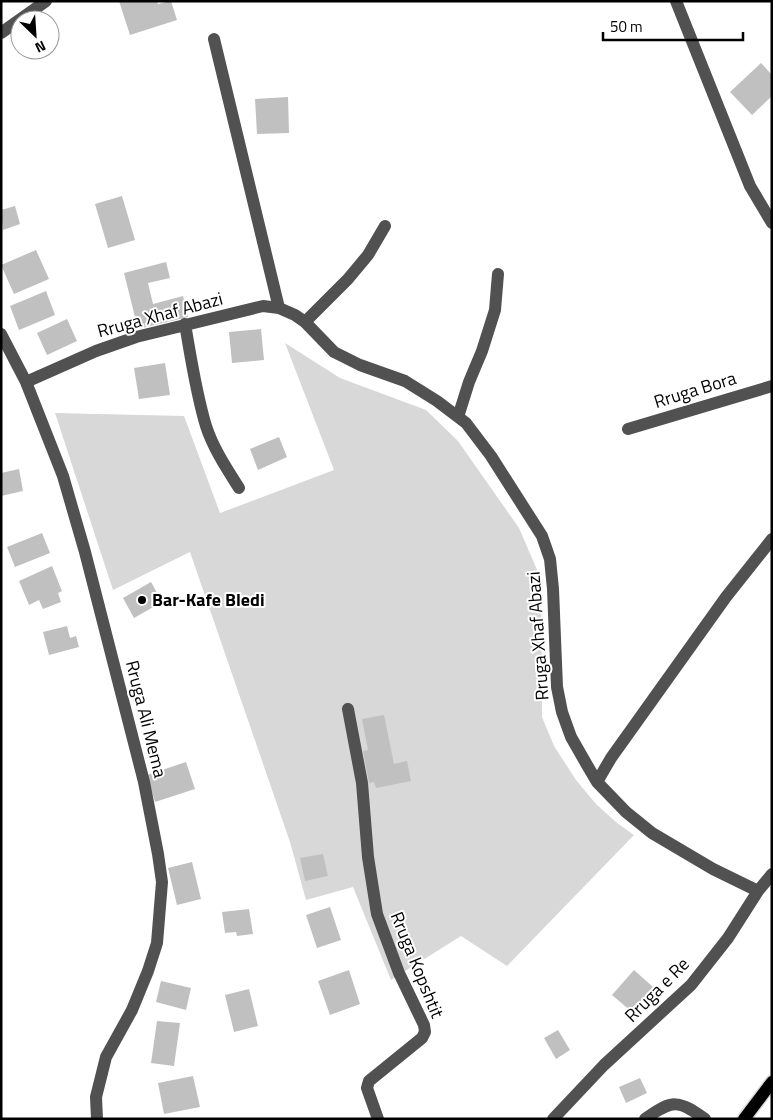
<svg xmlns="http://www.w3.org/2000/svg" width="773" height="1120" font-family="'Titillium Web',sans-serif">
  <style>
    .green { fill: #d8d8d8 }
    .building { fill: #c0c0c0 }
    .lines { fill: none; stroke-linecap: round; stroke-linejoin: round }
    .major-casing { stroke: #dbdbdb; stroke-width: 15 }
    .minor { stroke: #515151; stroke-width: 12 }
    .major { stroke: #000; stroke-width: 12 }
    .poi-dot { fill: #000; stroke: #fff; stroke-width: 2 }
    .labels { text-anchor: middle; stroke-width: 4; stroke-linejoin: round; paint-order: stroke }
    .street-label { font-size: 18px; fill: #000; stroke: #fff }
    .poi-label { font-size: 18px; font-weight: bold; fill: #000; stroke: #fff; text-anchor: start }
  </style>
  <rect width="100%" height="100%" fill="#fff"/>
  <path class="green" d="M285 343 340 378 426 410 458 441 519 528 541 579 542 717 554 746 576 780 596 804 617 823 634 835 507 966 461 936 391 980 353 887 306 900 290 842 190 552 113 590 55 413 184 416 220 513 334 470Z"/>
  <path class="building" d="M119 1H157L158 4 171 1 177 20 130 35Z
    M761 63 772 75V96L752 115 730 92Z
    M288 97 289 133 257 134 255 99Z
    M122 196 135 240 108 248 95 204Z
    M15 206 20 224 3 230 1 210Z
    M36 250 49 279 14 294 1 265Z
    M166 262 170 278 148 283 153 304 183 296 188 317 138 329 124 273Z
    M46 291 55 315 19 330 10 306Z
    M67 319 77 341 47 355 37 333Z
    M261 329 264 360 232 363 229 332Z
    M165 363 170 395 139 399 134 368Z
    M279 437 287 457 258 470 250 449Z
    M19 469 23 491 1 496V473Z
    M42 533 50 553 15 567 7 547Z
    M52 566 62 591 58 593 61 602 43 609 39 600 29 605 19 581Z
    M151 582 162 602 134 618 123 598Z
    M67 626 70 638 76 636 79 647 49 655 43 632Z
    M384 715 394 764 407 761 411 781 376 788 374 782 369 783 363 751 368 750 362 719Z
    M186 762 195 789 155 802 147 775Z
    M323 854 328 876 305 881 300 858Z
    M192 862 201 899 177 905 168 868Z
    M330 907 341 940 317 948 306 915Z
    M249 909 253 934 237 936 236 932 225 933 222 912Z
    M349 970 360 1004 330 1015 318 981Z
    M634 970 653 987 632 1012 612 995Z
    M161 981 191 988 186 1010 156 1002Z
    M249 989 258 1026 234 1032 225 995Z
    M157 1021 180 1023 174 1066 151 1063Z
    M558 1030 570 1050 556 1059 544 1038Z
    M193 1076 200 1107 164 1114 158 1083Z
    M640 1078 647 1093 626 1103 619 1087Z"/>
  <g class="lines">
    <g class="major-casing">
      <path id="major" d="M744 1119 772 1082"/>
    </g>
    <path class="minor" d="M676 1 750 186 772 223
      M1 33 46 1
      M214 39 279 308
      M305 322 348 279 368 255 385 226
      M185 324C191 358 196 393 206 426 213 448 227 469 239 488
      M1 334 26 382 63 476 85 552 144 782 158 854 162 882 157 943 148 971 132 1010 106 1057 96 1097 97 1119
      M26 382 96 351 136 337 263 306 279 308 295 315 305 322 334 352 360 365 405 381 437 401 466 423 491 456 542 536 550 559 553 589 557 687 562 712 571 737 587 765 597 782 626 812 652 833 713 869 758 891
      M458 417 469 382 482 351 495 310 498 274
      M628 429 772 386
      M348 709 362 783 368 857 377 914 399 973 424 1025 425 1032 422 1038 369 1081 367 1088 378 1119
      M597 782 611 758 726 597 772 539
      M553 1119 604 1065 691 985 728 938 758 891 772 874
      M645 1119C673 1099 678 1100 705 1119"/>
    <use href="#major" class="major"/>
  </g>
  <circle class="poi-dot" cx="142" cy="600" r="5"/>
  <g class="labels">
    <g class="street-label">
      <text transform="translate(160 315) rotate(-15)" y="6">Rruga Xhaf Abazi</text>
      <text transform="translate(695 390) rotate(-17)" y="6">Rruga Bora</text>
      <text transform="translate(538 636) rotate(-94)" y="6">Rruga Xhaf Abazi</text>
      <text transform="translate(146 719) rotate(76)" y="6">Rruga Ali Mema</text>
      <text transform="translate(417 965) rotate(68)" y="6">Rruga Kopshtit</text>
      <text transform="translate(657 990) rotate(-45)" y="6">Rruga e Re</text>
    </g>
    <g class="poi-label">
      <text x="152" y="606">Bar-Kafe Bledi</text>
    </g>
  </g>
  <rect width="773" height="1120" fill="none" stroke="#000000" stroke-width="5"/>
  <g transform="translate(35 35) rotate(155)"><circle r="24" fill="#ffffff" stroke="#999999"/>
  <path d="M0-4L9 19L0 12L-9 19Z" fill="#000000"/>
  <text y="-8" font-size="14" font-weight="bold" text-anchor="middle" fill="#000000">N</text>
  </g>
  <path d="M603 32v8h140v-8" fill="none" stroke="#000000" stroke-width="2.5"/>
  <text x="610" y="32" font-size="15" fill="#000000" stroke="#ffffff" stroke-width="4" paint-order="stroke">50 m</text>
</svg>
